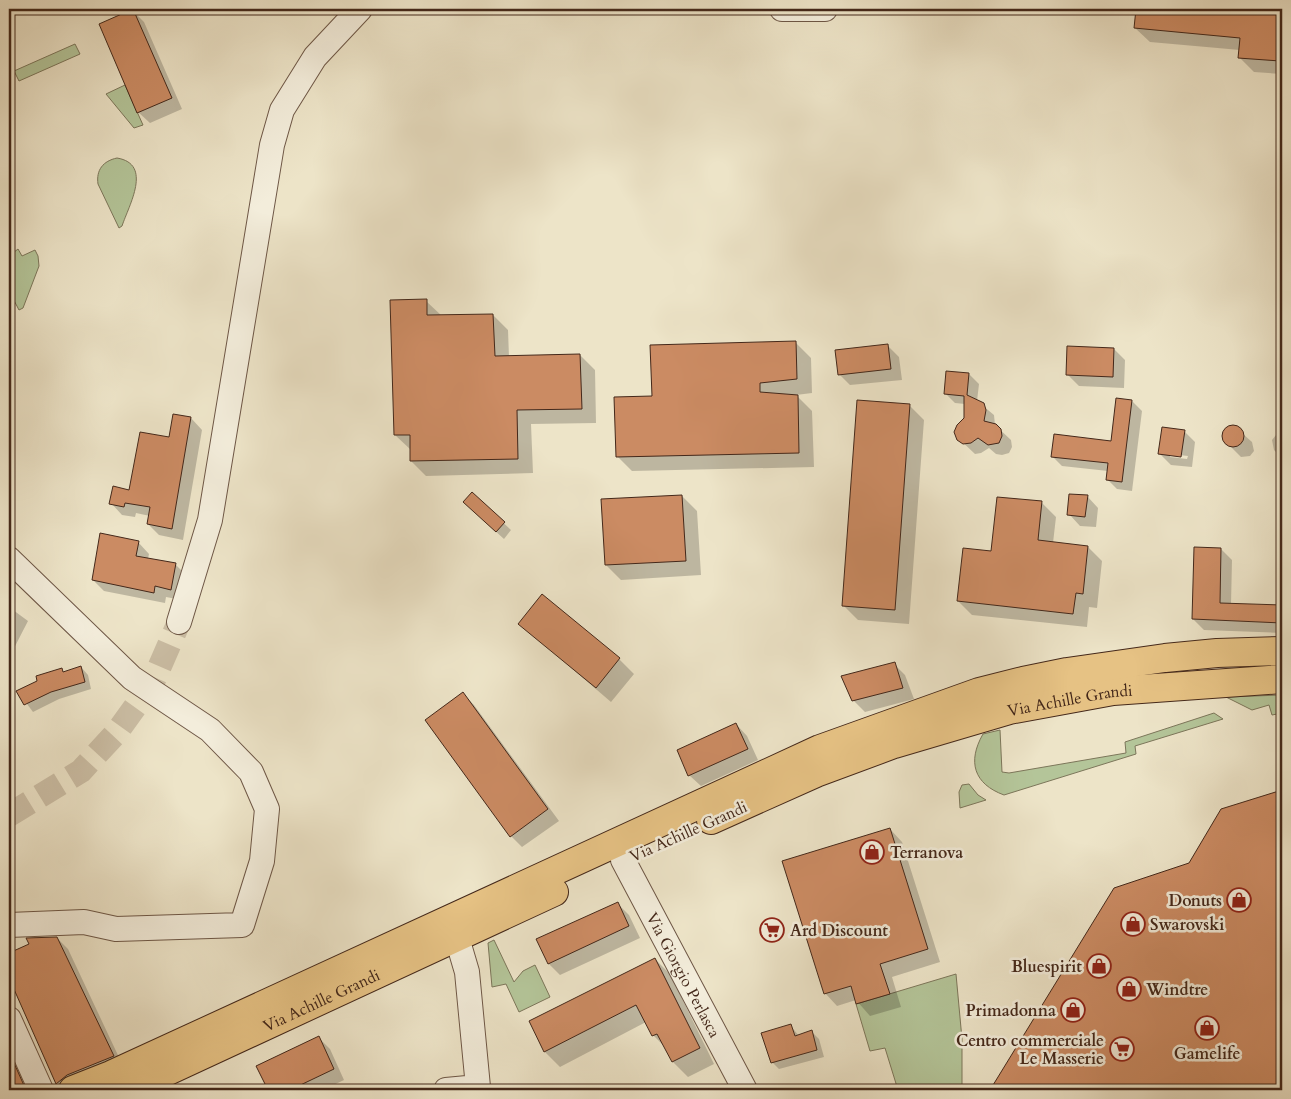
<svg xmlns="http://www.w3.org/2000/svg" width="1291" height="1099" font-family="Cardo,serif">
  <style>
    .green { fill: #b4c599; stroke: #7c765a }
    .shadow { fill: #0003; fill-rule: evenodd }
    .building { fill: #cb8b63; stroke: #44281a }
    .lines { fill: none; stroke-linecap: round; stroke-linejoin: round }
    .minor-tunnel { stroke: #cbbea5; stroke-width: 24; stroke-dasharray: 24 12; stroke-linecap: butt }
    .minor-casing { stroke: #6e5746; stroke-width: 26 }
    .major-casing { stroke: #44281a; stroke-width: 30 }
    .minor { stroke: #f3eddb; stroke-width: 24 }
    .major { stroke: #e6c284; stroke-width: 28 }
    .labels { text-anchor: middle; stroke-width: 5; stroke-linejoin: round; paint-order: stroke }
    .street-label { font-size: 16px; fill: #44281a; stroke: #f3eddb }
    .poi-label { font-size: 16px; font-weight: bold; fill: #44281a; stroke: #f3eddb; text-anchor: start }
  </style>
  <rect width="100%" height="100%" fill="#ede4c8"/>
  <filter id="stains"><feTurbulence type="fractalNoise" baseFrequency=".004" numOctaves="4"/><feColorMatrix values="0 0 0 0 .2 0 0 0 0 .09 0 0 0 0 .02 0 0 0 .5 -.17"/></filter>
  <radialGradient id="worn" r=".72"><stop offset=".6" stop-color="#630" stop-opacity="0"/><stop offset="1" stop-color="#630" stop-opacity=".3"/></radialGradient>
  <path class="green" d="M75 44 80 54 19 81 14 71Z
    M125 85 143 125 134 128 106 94Z
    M117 158C153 164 129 205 122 226L119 228 98 184C96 170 103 161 117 158Z
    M18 249 22 256 35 250 38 256 39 266 23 308 19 310 9 291V256Z
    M1282 695V713L1272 715 1269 705 1252 710 1226 697Z
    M1214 713 1223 719 1135 746 1136 754 1004 795C974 784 967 762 983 734L1000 730 1002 772 1009 773 1126 753 1125 742Z
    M969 784 978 795 986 800 960 808 959 792 962 785Z
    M494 940 514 982 523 971 535 965 550 997 519 1012 506 984 492 987 488 943Z
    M956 974 962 1039V1090H898L885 1048 870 1051 856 1004Z"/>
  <path class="shadow" d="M1137 9H1282V74L1254 72 1239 57 1240 50 1150 42 1135 28Z
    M133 11 144 22 182 109 150 123 138 112Z
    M426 301 442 316 493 315 508 330 509 357 580 355 595 370 596 423 531 424 533 473 426 476 411 461V450L395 435Z
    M796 343 811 358 812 393 796 395 812 411 814 467 632 471 617 456Z
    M888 346 899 357 902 380 850 385 839 374Z
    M1114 349 1125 360 1124 388 1079 386 1068 375Z
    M969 374 979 384 977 401 994 415 995 425 1011 440 1012 447 1009 453 1002 455 996 454 989 448 981 453 975 454 956 436 965 419V404L955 403 945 393Z
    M1132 401 1142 411 1132 491 1117 489 1107 479 1108 471 1062 466 1052 456 1112 442Z
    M909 405 924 420 909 624 858 620 843 605Z
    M191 418 202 430 183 540 159 535 148 524 150 516 136 513 135 517 122 515 111 503 130 491 170 439Z
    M1235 427 1252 442 1254 451 1250 456 1241 457 1225 441 1224 435 1229 428Z
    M1184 431 1195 442 1192 467 1171 465 1159 453ZM1170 454 1188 456 1187 459 1170 457Z
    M1282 434V458L1274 450 1272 440 1276 435Z
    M472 494 511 530 504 539 472 510Z
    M682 496 697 511 701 575 621 580 606 565Z
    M1087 496 1098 508 1096 527 1080 526 1069 514Z
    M998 498 1042 503 1056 517 1053 543 1088 547 1102 561 1097 608 1089 607 1087 627 972 615 958 601 993 552Z
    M138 542 149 554 148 559 176 565 187 576 182 600 166 597 165 603 104 591 93 580Z
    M1221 549 1232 560 1231 605 1282 607V633L1204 630 1193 619Z
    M9 607 28 621 10 656 9 655Z
    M520 624 619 659 634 674 611 702Z
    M894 664 905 675 914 699 865 712 854 701 843 677Z
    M81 667 88 675 91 689 59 699 33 712 18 692 61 670 64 673Z
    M463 694 474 705 559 821 522 847 511 836Z
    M736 724 747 736 758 760 701 786 689 775Z
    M1282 791V1090H991L1115 889 1189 864 1222 810Z
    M890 829 902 842 940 962 892 977 901 1007 870 1016 856 1000 837 1006 825 993Z
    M618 904 629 915 640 938 560 975 549 964 538 940Z
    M57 938 68 949 124 1068 65 1090 57 1083 9 975V954L30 944Z
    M655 959 670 974 714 1064 688 1077 673 1062 666 1048 653 1035 646 1022 560 1067 545 1052 530 1022Z
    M790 1025 799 1036 812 1032 819 1039 824 1057 779 1069 772 1062Z
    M319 1038 330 1049 344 1080 323 1090H269L258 1066Z
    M9 1050 15 1057 31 1090H9Z
    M236 1085 241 1090H223Z
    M213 1087 216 1090H206Z"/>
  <path class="building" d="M133 9 172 98 137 113 99 24Z
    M1136 9H1282L1280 61 1238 58 1240 38 1134 28Z
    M427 299V315L493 314 495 356 580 354 582 409 517 410 518 459 410 461V435H394L390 300Z
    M796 341 797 379 760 383V392L798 395 799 453 616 457 614 397 652 396 650 345Z
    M888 344 891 369 838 375 835 350Z
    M1067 346 1114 348 1113 377 1066 375Z
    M946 371 969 373 967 395 984 403 986 410 984 421 996 424 1001 429 1002 436 999 443 988 445 978 438 971 443 963 444 957 440 954 432 957 425 964 418V396L944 394Z
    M1116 398 1132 400 1122 482 1106 480 1108 463 1051 457 1054 434 1111 441Z
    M857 400 910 404 895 610 842 606Z
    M173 414 191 417 172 529 147 524 150 507 125 503 124 507 109 504 113 486 129 490 140 432 169 437Z
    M1222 436a11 11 0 1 1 22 0a11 11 0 1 1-22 0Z
    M1162 427 1185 430 1181 457 1158 454Z
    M472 492 505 522 496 532 463 502Z
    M1069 494 1088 495 1085 517 1067 515Z
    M682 495 686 561 605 565 601 499Z
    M997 497 1042 501 1038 540 1088 546 1083 594 1076 593 1073 614 957 601 963 548 991 551Z
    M100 533 139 541 136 556 176 563 171 590 155 586 154 593 92 580Z
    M1194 547 1221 548 1220 603 1282 605V623L1192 619Z
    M542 594 620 658 596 688 518 624Z
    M895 662 903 688 852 701 841 676Z
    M81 666 85 682 51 692 24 705 16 691 37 681 36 676 62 668 63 672Z
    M463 692 548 809 510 837 425 720Z
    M736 723 748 749 688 776 677 750Z
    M1282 790V1090H990L1114 888 1189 863 1221 809Z
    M890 828 928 949 880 964 890 994 856 1004 851 986 824 994 782 861Z
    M618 902 629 926 548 964 536 939Z
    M57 937 114 1056 67 1075 56 1084 9 978V953L29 944 26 938Z
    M655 958 700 1048 672 1062 657 1034 652 1036 636 1005 544 1052 529 1021Z
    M791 1024 795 1036 812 1030 817 1050 771 1063 761 1033Z
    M319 1036 334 1069 290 1090H268L256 1066Z
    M9 1052 10 1054 26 1090H9Z"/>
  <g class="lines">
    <path class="minor-tunnel" d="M9 815 81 771 117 732 153 682 179 622"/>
    <g class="minor-casing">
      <g id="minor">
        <path d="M782 9H825"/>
        <path d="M9 559 132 678 210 730 251 772 267 809 262 861 242 925 116 929 84 922 9 925"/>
        <path d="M179 622 210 520 272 145 282 110 315 57 360 9"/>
        <path id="s1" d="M623 860 745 1090"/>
        <path d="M9 1019 41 1090"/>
        <path d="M446 1090 478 1087 467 972 457 938"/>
      </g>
    </g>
    <g class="major-casing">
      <g id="major">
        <path id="s2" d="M711 820 816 773 894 744 1009 710 1113 691 1282 679"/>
        <path d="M73 1090 111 1075 820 749 979 692 1023 681 1067 672 1165 658 1217 653 1282 651"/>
        <path id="s3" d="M127 1090 554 892"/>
      </g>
    </g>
    <use href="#minor" class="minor"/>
    <use href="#major" class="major"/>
  </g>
  <defs>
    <g id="shop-ring" transform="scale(1.25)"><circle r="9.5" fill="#f3eddb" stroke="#8f2418" stroke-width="1.5"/><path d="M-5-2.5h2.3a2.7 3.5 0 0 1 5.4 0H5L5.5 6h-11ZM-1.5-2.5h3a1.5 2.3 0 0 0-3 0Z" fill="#8f2418"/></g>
    <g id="supermarket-ring" transform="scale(1.25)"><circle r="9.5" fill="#f3eddb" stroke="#8f2418" stroke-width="1.5"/><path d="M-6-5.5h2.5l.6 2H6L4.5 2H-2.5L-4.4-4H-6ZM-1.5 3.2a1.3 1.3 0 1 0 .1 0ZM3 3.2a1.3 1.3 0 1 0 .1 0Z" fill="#8f2418"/></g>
  </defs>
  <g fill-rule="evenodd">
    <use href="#shop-ring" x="872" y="852"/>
    <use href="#shop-ring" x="1239" y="900"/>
    <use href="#shop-ring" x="1133" y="924"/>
    <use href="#supermarket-ring" x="772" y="930"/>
    <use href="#shop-ring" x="1099" y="966"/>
    <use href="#shop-ring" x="1129" y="989"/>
    <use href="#shop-ring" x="1073" y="1010"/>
    <use href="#shop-ring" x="1207" y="1028"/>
    <use href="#supermarket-ring" x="1122" y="1049"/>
  </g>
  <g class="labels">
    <g class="street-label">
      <text dy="6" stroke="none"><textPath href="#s2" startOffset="380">Via Achille Grandi</textPath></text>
      <text transform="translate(688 831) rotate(-24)" y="6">Via Achille Grandi</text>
      <text dy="6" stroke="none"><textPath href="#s1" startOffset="130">Via Giorgio Perlasca</textPath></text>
      <text dy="6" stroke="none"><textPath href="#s3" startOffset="214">Via Achille Grandi</textPath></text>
    </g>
    <g class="poi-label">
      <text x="890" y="858">Terranova</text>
      <text x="1222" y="906" text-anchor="end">Donuts</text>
      <text x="1150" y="930">Swarovski</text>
      <text x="790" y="936">Ard Discount</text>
      <text x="1082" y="972" text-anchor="end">Bluespirit</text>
      <text x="1146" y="995">Windtre</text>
      <text x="1056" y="1016" text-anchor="end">Primadonna</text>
      <text x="1104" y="1046" text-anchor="end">Centro commerciale<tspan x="1104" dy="18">Le Masserie</tspan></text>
      <text x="1207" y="1059" text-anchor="middle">Gamelife</text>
    </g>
  </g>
  <rect width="1291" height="1099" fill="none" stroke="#ede4c8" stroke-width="30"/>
  <rect x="10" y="10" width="1271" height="1079" fill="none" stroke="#44281a" stroke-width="2.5"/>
  <rect x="15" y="15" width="1261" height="1069" fill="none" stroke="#44281a"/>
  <rect width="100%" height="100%" filter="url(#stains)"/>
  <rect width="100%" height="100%" fill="url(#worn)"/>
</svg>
